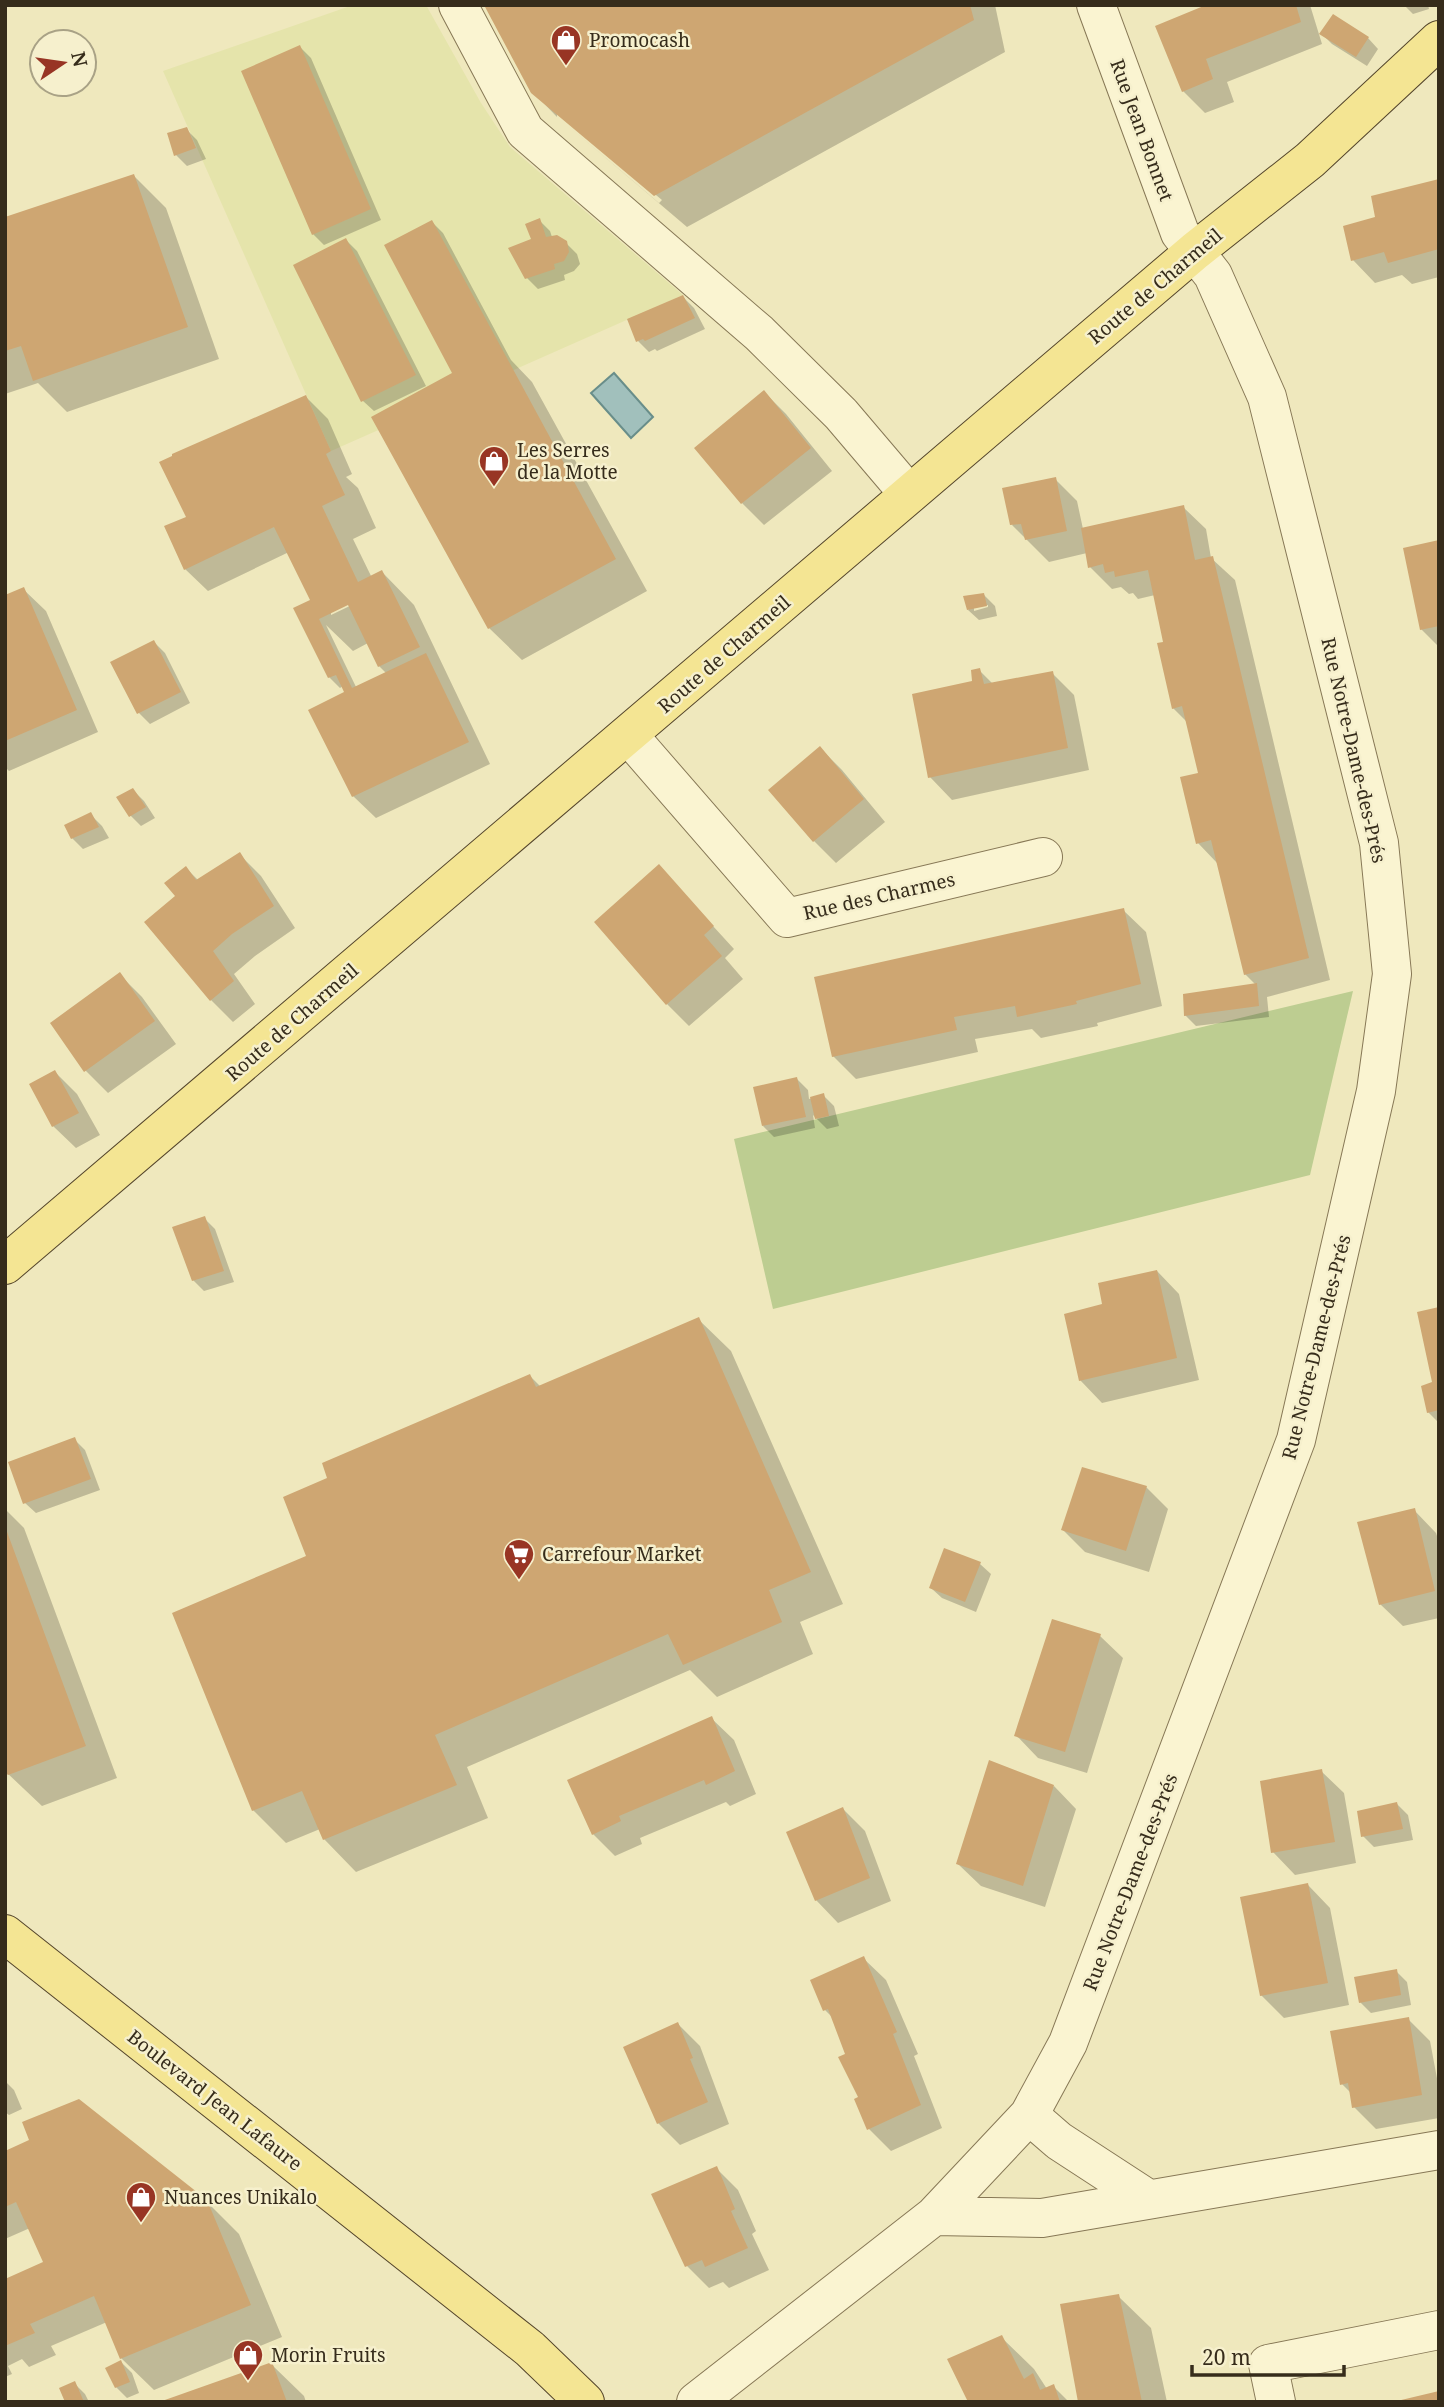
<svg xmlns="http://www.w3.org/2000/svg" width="1444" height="2407" font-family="'Noto Serif',serif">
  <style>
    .farmland { fill: #e5e4ab }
    .green { fill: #bdcd91 }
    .water { fill: #a1c0bc; stroke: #698e8a; stroke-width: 2 }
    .shadow { fill: #0003; fill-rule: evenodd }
    .building { fill: #cea672 }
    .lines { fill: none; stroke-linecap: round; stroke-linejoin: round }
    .minor-casing { stroke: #877856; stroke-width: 40 }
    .major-casing { stroke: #54452b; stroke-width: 40 }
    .minor { stroke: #faf4d1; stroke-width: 38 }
    .major { stroke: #f4e593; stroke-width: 38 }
    .labels { text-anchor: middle; stroke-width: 5; stroke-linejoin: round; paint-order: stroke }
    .poi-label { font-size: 19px; fill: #362c1b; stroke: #f6f0cd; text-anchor: start }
    .street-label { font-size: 19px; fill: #362c1b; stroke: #f6f0cd }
  </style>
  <rect width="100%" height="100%" fill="#efe8bd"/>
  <path class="farmland" d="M353 5H426L481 103 510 147 683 295 331 451 163 71Z"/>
  <path class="green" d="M1353 991 1310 1175 773 1309 734 1139Z"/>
  <path class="water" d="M614 373 653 417 631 438 591 393Z"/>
  <path class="shadow" d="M486 5H995L1005 52 687 227 561 120 659 203 662 200 557 113V117L532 91Z
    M1210 5H1310L1322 44 1227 82 1234 102 1205 113 1183 91Z
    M1404 5H1428L1429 9 1413 14Z
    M1321 33 1368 38 1378 49 1367 66 1332 44Z
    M300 47 311 58 381 220 324 245 313 234Z
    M186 129 197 140 206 159 187 166 176 155Z
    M134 176 166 208 219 359 67 412 38 383 5 394V219Z
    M1439 181V277L1412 284 1402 275 1375 283 1353 260 1377 218Z
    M539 220 550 231 552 237 566 243 577 254 580 264 574 271 564 275 565 280 538 289 527 278Z
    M432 222 443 233 511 360 532 382 647 591 522 660 489 628 455 374Z
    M346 240 357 251 426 386 374 411 363 401Z
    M683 297 694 308 705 329 657 351 655 349 649 352 638 341Z
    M764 392 786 414 832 471 764 525 742 503Z
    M306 397 328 419 352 474 346 477 358 488 376 528 353 539 372 578 382 572 414 605 490 764 376 818 353 796 347 693 343 686 340 688 329 677 312 601 289 552 208 591 185 569 188 518ZM355 600 356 603 331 615V611ZM326 625 353 651 368 643 379 666 387 674 357 689Z
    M1055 479 1077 501 1083 529 1183 507 1206 529 1211 558 1235 580 1330 980 1267 997 1269 1017 1196 1026 1185 1015 1256 985 1245 974 1218 864 1198 843 1200 774 1187 722 1173 708 1165 643 1155 595 1138 599 1133 593 1129 594 1121 587 1112 589 1090 567 1087 553 1049 562 1012 525Z
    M1439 542V647L1421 629Z
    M23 589 46 611 98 732 9 771 5 767V597Z
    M984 595 995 606 997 616 979 620 968 610ZM988 605V607L974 611V607Z
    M154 642 165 653 190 703 150 724 139 713Z
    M979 670 993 684 1052 673 1074 695 1089 770 952 800 930 777Z
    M820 748 842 770 885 822 836 863 814 841Z
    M133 790 144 801 155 818 141 826 130 815Z
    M91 815 102 826 109 838 83 849 72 838Z
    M239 854 261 876 295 928 255 956 234 974 255 1004 233 1022 211 1000 177 896 186 868 198 880Z
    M659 867 734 949 725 958 743 979 689 1026 667 1004 596 922Z
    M1123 910 1146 932 1162 1006 1097 1023 1098 1026 1041 1038 1032 1029 975 1039 978 1052 856 1079 833 1056Z
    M119 974 142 997 176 1044 108 1093 86 1071 52 1023Z
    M55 1072 77 1094 100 1135 76 1148 53 1126Z
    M797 1079 808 1090 809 1099 823 1095 834 1106 839 1126 827 1129 813 1115 815 1128 774 1137 763 1126Z
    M204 1218 215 1229 234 1282 204 1291 193 1280Z
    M1157 1271 1179 1294 1199 1380 1102 1403 1080 1380 1104 1305Z
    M1439 1309V1423L1428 1412 1435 1383Z
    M698 1319 731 1351 843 1604 800 1622 813 1654 717 1697 690 1670 467 1767 488 1818 356 1872 324 1839 320 1829 286 1843 253 1810 308 1557 329 1479 530 1376 541 1387Z
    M74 1439 85 1450 100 1490 36 1513 25 1503Z
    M1146 1487 1168 1509 1149 1572 1085 1552 1063 1530Z
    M5 1509 24 1528 117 1778 42 1806 5 1771Z
    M1414 1510 1436 1533 1439 1542V1618L1403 1626 1380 1604Z
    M980 1564 991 1574 976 1612 942 1598 931 1588Z
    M1100 1636 1123 1658 1087 1773 1038 1758 1016 1735Z
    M711 1718 734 1740 756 1794 730 1806 726 1802 640 1838 642 1844 615 1856 593 1834Z
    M1321 1771 1344 1793 1356 1863 1295 1875 1273 1852Z
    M1054 1786 1076 1809 1045 1907 981 1886 958 1864Z
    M1397 1804 1408 1815 1413 1840 1374 1847 1363 1836Z
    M843 1809 865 1831 891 1901 838 1923 816 1900Z
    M1308 1885 1330 1908 1349 2005 1284 2018 1261 1995Z
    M863 1958 886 1980 918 2054 914 2056 942 2128 891 2151 869 2129 848 2055 834 2019 825 2010Z
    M1396 1971 1407 1982 1411 2005 1371 2013 1360 2002Z
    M1408 2019 1430 2041 1439 2089V2118L1376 2129 1354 2107 1352 2094 1342 2084Z
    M678 2024 700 2046 729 2124 680 2145 658 2123Z
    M5 2081 14 2090 22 2109 9 2115 5 2112Z
    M5 2153 206 2201 239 2234 282 2337 154 2390 121 2358 107 2322 51 2346 56 2355 29 2367 22 2359 8 2366 12 2374 5 2377V2280L45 2263 30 2228 5 2239Z
    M716 2168 738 2190 756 2231 752 2234 769 2270 729 2288 723 2282 709 2288 687 2266Z
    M1118 2296 1151 2328 1167 2402H1080Z
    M1001 2337 1034 2369 1047 2389 1053 2386 1069 2402H969Z
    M121 2362 132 2373 139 2393 127 2398 116 2387Z
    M271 2364 304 2396 306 2402H166Z
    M74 2383 85 2394 89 2402H67Z"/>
  <path class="building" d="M484 5H970L974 20 654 196 531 93Z
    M1206 5H1296L1301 22 1206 59 1213 79 1182 92 1155 26Z
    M1333 14 1369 37 1356 57 1319 34Z
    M300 45 371 209 312 235 241 71Z
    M187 127 196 148 174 156 167 133Z
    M134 174 188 327 33 381 21 346 5 351V217Z
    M1439 179V249L1388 263 1384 252 1351 261 1343 226 1375 217 1371 196Z
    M540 218 546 237 557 235 567 241 569 252 564 261 554 264 555 269 525 279 508 248 531 239 525 224Z
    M432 220 616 559 488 629 371 417 452 373 384 245Z
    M346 238 416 375 361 402 293 265Z
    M683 295 695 318 645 341 643 339 636 342 627 319Z
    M764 390 811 448 741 504 694 448Z
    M306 395 331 451 326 454 345 495 322 506 358 582 382 570 420 647 378 667 348 605 319 619 352 688 426 653 469 742 352 797 308 710 344 692 336 675 328 678 293 608 310 600 274 527 184 570 164 526 186 517 159 462 172 456V454Z
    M1056 477 1067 531 1025 540 1021 524 1010 525 1002 488Z
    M1184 505 1195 560 1213 556 1309 958 1244 975 1211 840 1196 844 1180 777 1198 773 1182 706 1172 709 1157 643 1163 642 1148 570 1115 577 1114 571 1105 573 1103 564 1088 568 1081 528Z
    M1439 540V626L1420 630 1403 548Z
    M24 587 77 710 5 741V595Z
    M984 593 987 606 967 610 963 596Z
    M154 640 181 692 137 714 110 662Z
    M980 668 984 684 1053 671 1068 748 928 778 912 694 972 681 971 670Z
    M820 746 864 799 813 842 768 790Z
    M133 788 146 807 129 817 116 797Z
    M91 812 99 827 71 839 64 825Z
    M240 852 274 906 232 934 213 951 234 981 210 1001 144 922 175 896 164 883 186 866 196 880Z
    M659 864 714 926 704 935 722 956 666 1005 594 922Z
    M1124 908 1141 984 1076 1001 1077 1004 1017 1017 1015 1006 954 1017 957 1030 832 1057 814 977Z
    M120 972 155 1021 84 1072 50 1023Z
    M1257 983 1259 1006 1184 1016 1183 994Z
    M55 1070 79 1113 52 1127 29 1084Z
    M797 1077 806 1117 762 1126 753 1087Z
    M824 1093 829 1116 815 1119 810 1097Z
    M205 1216 224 1271 192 1281 172 1227Z
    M1157 1270 1177 1358 1079 1381 1064 1314 1102 1304 1098 1283Z
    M1439 1307V1410L1427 1413 1421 1386 1432 1382 1417 1312Z
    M699 1317 811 1572 769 1590 782 1622 683 1665 668 1634 435 1735 457 1785 323 1840 302 1791 252 1811 172 1613 306 1556 283 1497 327 1478 322 1463 530 1374 536 1387Z
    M75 1437 91 1479 23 1504 8 1462Z
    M1082 1467 1147 1486 1126 1551 1061 1530Z
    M1415 1508 1435 1591 1379 1605 1357 1522Z
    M6 1529 86 1746 8 1775 5 1772Z
    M944 1548 981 1562 965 1602 929 1588Z
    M1052 1619 1101 1634 1065 1752 1014 1736Z
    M712 1716 735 1771 706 1785 704 1780 619 1816 621 1821 592 1835 567 1780Z
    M989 1760 1054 1785 1023 1886 956 1864Z
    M1322 1769 1335 1842 1271 1853 1260 1781Z
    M1397 1802 1403 1829 1361 1837 1357 1811Z
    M843 1807 870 1878 815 1901 786 1832Z
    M1308 1883 1328 1983 1260 1996 1240 1897Z
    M864 1956 897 2032 893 2034 921 2105 867 2130 854 2099 858 2097 838 2057 845 2054 828 2009 823 2011 810 1980Z
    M1397 1969 1401 1995 1359 2003 1354 1977Z
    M1409 2017 1422 2095 1352 2108 1348 2083 1340 2085 1330 2031Z
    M678 2022 693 2058 690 2059 708 2102 657 2124 623 2047Z
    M79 2099 207 2200 251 2305 120 2359 94 2296 30 2324 35 2333 5 2346V2279L43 2262 16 2202 5 2207V2151L29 2140 22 2122Z
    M717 2166 735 2209 731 2211 748 2248 705 2267 702 2260 685 2267 651 2194Z
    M1119 2294 1142 2402H1078L1060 2304Z
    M1002 2335 1024 2379 1033 2373 1040 2390 1054 2384 1060 2402H968L947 2359Z
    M121 2360 130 2382 115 2388 105 2368Z
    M272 2362 287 2402H162V2401Z
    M75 2381 84 2402H65L59 2388Z
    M1439 2391V2402H1397V2401Z"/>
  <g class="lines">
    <g class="minor-casing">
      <path id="minor" d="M458 5 525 131 759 333 841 414 909 494
        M629 736 787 918 1043 857
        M1029 2115 1059 2141 1148 2199
        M934 2216 1042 2218 1439 2150
        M696 2402 934 2216 1029 2115 1068 2043 1296 1440 1376 1091 1392 974 1379 843 1267 397 1213 275 1180 233 1096 5
        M1276 2402 1268 2364 1439 2330"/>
    </g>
    <g class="major-casing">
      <path id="major" d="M5 1265 1195 251 1310 160 1439 40
        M5 1934 530 2349 585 2402"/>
    </g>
    <use href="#minor" class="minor"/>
    <use href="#major" class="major"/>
  </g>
  <defs>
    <g id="shop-pin" transform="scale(1.575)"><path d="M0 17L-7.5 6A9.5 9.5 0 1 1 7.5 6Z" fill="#983524" stroke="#f6f0cd"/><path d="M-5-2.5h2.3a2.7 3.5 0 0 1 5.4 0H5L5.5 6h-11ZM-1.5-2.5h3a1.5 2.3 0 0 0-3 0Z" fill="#fff"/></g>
    <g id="supermarket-pin" transform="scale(1.575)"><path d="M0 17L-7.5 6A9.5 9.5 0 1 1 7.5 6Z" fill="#983524" stroke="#f6f0cd"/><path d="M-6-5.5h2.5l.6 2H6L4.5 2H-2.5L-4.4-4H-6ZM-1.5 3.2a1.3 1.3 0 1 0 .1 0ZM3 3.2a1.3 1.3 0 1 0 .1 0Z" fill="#fff"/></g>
  </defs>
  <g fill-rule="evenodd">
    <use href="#shop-pin" x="566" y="40"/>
    <use href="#shop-pin" x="494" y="461"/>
    <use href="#supermarket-pin" x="519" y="1554"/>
    <use href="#shop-pin" x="141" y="2197"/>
    <use href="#shop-pin" x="248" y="2355"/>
  </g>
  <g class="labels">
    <g class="poi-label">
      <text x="589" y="47">Promocash</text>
      <text x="517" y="457">Les Serres<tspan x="517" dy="22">de la Motte</tspan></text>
      <text x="542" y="1561">Carrefour Market</text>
      <text x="164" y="2204">Nuances Unikalo</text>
      <text x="271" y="2362">Morin Fruits</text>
    </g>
    <g class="street-label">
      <text transform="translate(1142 130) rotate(70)" y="7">Rue Jean Bonnet</text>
      <text transform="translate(1155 286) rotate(-40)" y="7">Route de Charmeil</text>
      <text transform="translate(724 654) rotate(-41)" y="7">Route de Charmeil</text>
      <text transform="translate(1354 750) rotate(77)" y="7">Rue Notre-Dame-des-Prés</text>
      <text transform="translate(879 896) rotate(-13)" y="7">Rue des Charmes</text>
      <text transform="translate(292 1022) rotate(-41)" y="7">Route de Charmeil</text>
      <text transform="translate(1316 1347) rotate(-76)" y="7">Rue Notre-Dame-des-Prés</text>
      <text transform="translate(1130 1882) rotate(-69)" y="7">Rue Notre-Dame-des-Prés</text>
      <text transform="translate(215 2100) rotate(38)" y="7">Boulevard Jean Lafaure</text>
    </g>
  </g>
  <rect width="1444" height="2407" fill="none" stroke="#362c1b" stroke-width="14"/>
  <g transform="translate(63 63) rotate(77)"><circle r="33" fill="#f6f0cd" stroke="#a9a286" stroke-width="2"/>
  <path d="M0-5L12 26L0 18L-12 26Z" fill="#983524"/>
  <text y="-10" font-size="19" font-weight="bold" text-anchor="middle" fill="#362c1b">N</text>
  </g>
  <path d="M1192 2365v10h152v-10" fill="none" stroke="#362c1b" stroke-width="3.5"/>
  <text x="1202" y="2365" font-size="21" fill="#362c1b" stroke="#f6f0cd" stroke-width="5" paint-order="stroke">20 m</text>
</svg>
